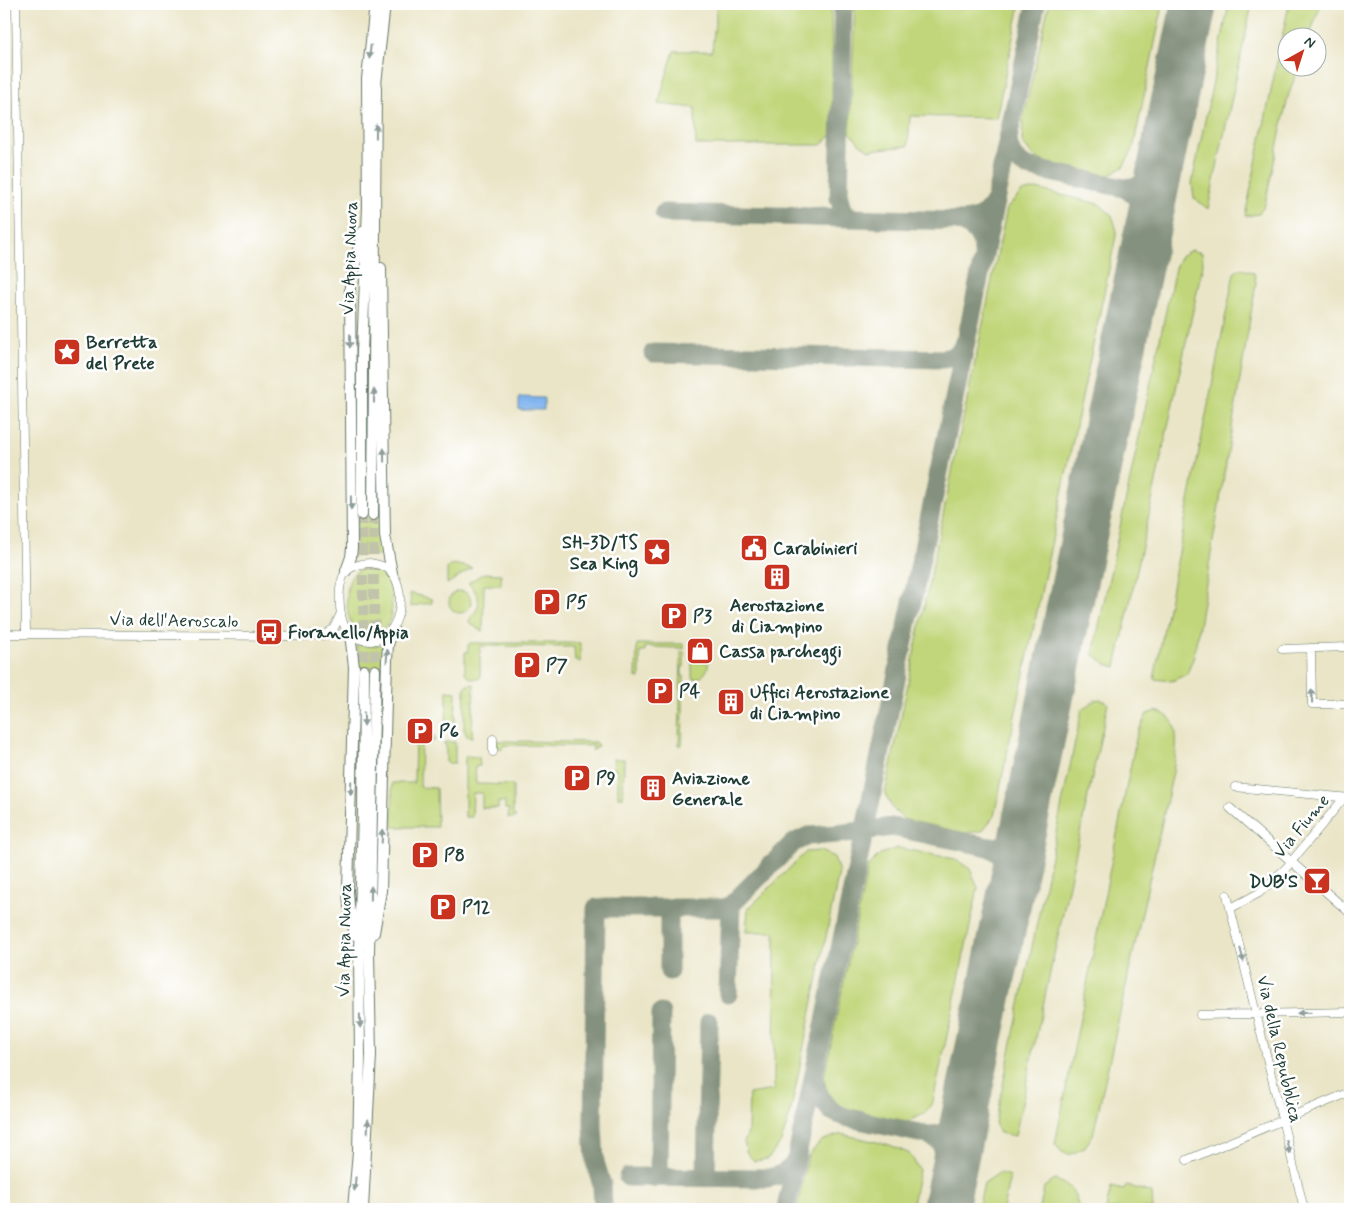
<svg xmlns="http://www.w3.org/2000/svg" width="1354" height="1213" font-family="Mynerve,sans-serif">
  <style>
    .green { fill: #c1d67a; stroke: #708a57 }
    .water { fill: #80b4ee; stroke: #507891 }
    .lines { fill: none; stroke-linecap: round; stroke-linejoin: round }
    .taxiway { stroke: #84917e; stroke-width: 19 }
    .runway { stroke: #84917e; stroke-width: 46 }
    .major-tunnel { stroke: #c1c3aa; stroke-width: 10; stroke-dasharray: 10 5; stroke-linecap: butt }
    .minor-casing { stroke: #667867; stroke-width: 9 }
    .major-casing { stroke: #667867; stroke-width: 12 }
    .minor { stroke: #fff; stroke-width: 8 }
    .major { stroke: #fff; stroke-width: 10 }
    .oneway { fill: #8f9e9a }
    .labels { text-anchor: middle; stroke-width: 5; stroke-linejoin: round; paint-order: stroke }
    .street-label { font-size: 18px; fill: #1f3d34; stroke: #fff }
    .poi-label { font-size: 18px; font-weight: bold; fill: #1f3d34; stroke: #fff; text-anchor: start }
  </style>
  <rect width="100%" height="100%" fill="#fff"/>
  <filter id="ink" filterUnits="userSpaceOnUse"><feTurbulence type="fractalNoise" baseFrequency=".02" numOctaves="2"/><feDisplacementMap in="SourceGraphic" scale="10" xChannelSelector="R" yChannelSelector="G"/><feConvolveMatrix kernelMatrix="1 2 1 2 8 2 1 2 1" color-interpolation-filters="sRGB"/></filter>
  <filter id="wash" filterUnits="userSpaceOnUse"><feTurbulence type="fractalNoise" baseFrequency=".0096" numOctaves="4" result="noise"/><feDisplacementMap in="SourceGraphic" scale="20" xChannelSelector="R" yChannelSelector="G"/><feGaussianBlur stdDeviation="1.12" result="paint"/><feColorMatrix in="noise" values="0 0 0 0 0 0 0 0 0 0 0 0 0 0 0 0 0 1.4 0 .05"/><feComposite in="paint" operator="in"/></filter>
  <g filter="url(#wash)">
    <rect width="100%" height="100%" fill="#eae5c7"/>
    <path class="green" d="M717 4H831L833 134 821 145H696L695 108 658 104 674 51H712Z
      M855 4H1020L996 118 910 116 908 146 869 150 860 144 850 132Z
      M1049 4H1163L1133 149 1123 167 1109 175 1046 163 1032 155 1022 142 1023 120Z
      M1229 4H1252L1208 209 1194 198 1192 183Z
      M1289 4H1321L1309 37 1286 38V68H1298L1288 97 1265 204 1259 214 1245 216Z
      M1036 189 1099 204 1112 215 1117 231 994 816 982 831 965 833 903 819 893 809 885 794 1007 208 1022 192Z
      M1191 250 1202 253 1203 264 1116 667 1106 664 1093 654 1175 268 1181 256Z
      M1241 268 1254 273 1256 283 1194 656 1187 674 1172 681 1154 679 1234 273Z
      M357 515H381L382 556 369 554 356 556Z
      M453 564 472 568 447 584V568Z
      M368 567C387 568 392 582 392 599 392 614 391 632 371 634 352 635 347 617 347 602 347 585 348 571 368 567Z
      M484 573 501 574V585H484L483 631H481L469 622C470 616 473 616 475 612 483 601 476 591 468 583Z
      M449 602a11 11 0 1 1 22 0a11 11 0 1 1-22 0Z
      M410 593 432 599V603L422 604 411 607Z
      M470 643H580V662L575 661 574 647 480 646V678L471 679 465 673V652H468V645Z
      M359 644 371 646 383 644 382 668H359L357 645Z
      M637 644H683L684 646V649L681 648 645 647V652H640V679L636 678Z
      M703 649H709C709 662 710 676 695 679L692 677V662H706L707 653H703Z
      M681 652H684V667H682V676H684L682 745H679Z
      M474 684 472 737 467 736 464 729 465 688 467 685Z
      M447 691 456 692 455 727H446Z
      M1100 699 1108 703 1015 1136 1000 1133 995 1123 1082 709 1095 700Z
      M1156 711C1160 712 1164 714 1167 716 1182 726 1175 757 1173 772L1093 1135 1084 1148 1069 1155 1062 1152 1055 1144 1137 734 1147 714Z
      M415 735 435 736V741H421L420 787 436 788 437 827H393L392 783H414Z
      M497 741 595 742 598 746 594 750H592L594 746 504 745 502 749 496 746Z
      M445 742H455V763H446V744H443Z
      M466 756 479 757 480 766 475 767 476 784 513 785V815L516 816 515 818H508L509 809H505V802H498V808H482V793H473L472 817H465V759Z
      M613 759H624L623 797H618V770L614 769Z
      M898 848 955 859 970 869 978 888 933 1102 924 1114 908 1121 848 1111 832 1099 823 1082 868 866 880 854Z
      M820 851 834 857 839 872 790 1115 781 1142 768 1159 754 1161 747 1153 744 1142 748 1133 749 1094 774 1090 775 932H746L748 909 806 852Z
      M841 1134 890 1145 910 1154 919 1170 911 1209H797L808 1156 821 1141Z
      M999 1173 1010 1176 1003 1209H978L984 1183Z
      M1055 1180C1073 1186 1074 1191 1079 1209H1040L1044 1187Z
      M1126 1185 1152 1193 1153 1209H1106L1111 1187 1124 1190Z"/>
    <path class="water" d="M519 397 544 398V410H519Z"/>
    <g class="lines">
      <path class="taxiway" d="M843 4 839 198 843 211 853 218
        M1008 139C1009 153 1015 161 1027 167L1124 188 1141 186 1156 176 1160 170
        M1124 188C1140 197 1147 206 1149 224
        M664 213 958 221
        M983 254C984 236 973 227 958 221 974 221 986 217 994 202
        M653 353 942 359C953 358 961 353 964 343
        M989 847C1010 858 1012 869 1010 891
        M669 908V971
        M728 994 731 905
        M814 1076 819 1096 830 1110 838 1114 845 1117 928 1135C948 1135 957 1127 965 1110
        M928 1135C945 1141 952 1156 952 1174
        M628 1177 768 1178C780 1176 791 1171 796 1159
        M659 1177 661 1013
        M706 1178 709 1022
        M603 1209 602 1185 595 1162 593 1125 596 908H725L731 905 793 843 808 836 838 834 892 827 989 847C1010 847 1019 838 1025 819
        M786 1209 1036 4"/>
      <path class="runway" d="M945 1209 1194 4"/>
    </g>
  </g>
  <g filter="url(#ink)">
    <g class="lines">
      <path class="major-tunnel" d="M362 515 364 670
        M373 515 375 670"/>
      <g class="minor-casing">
        <path id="minor" d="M16 4 26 633
          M370 563C376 564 383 565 388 569 409 586 402 639 371 641 365 641 355 639 350 634 338 623 336 584 346 572 351 566 363 563 370 563Z
          M4 634 296 636 350 634
          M325 635 334 628 341 613
          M1311 648 1312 704H1350
          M1282 649 1350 647
          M493 752V739
          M1235 787 1350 798
          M1230 808 1350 913
          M1227 895 1304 1209
          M1231 908 1259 893 1286 868 1344 798
          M1200 1015 1350 1012
          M1187 1160 1350 1092"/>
      </g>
      <g class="major-casing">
        <path id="major" d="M381 268 385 536 392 573
          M362 515V352L368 207 367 79 375 4
          M373 515 376 84 385 4
          M346 571 351 557 352 548 350 286 362 232
          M350 634 354 667 348 890 349 906 355 935
          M374 933 381 891 387 660 388 645 393 629
          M353 1209 358 1152 360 1058 359 951 363 814 364 670
          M363 1209 371 1055 369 953 375 670"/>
      </g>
      <use href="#minor" class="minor"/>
      <use href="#major" class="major"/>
    </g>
    <defs><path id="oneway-solid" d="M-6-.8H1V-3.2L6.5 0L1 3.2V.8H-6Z" transform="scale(1.25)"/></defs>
    <g class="oneway">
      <use href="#oneway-solid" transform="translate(370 52) rotate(96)"/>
      <use href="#oneway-solid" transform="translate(376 131) rotate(-89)"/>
      <use href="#oneway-solid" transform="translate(350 341) rotate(91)"/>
      <use href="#oneway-solid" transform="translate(374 396) rotate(-90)"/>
      <use href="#oneway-solid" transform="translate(384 455) rotate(-91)"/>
      <use href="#oneway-solid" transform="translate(351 503) rotate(89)"/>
      <use href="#oneway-solid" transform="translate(387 656) rotate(-86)"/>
      <use href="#oneway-solid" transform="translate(1312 696) rotate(-91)"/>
      <use href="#oneway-solid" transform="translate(364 719) rotate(89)"/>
      <use href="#oneway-solid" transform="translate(351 788) rotate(92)"/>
      <use href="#oneway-solid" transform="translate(382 836) rotate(-88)"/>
      <use href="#oneway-solid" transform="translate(371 893) rotate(-89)"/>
      <use href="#oneway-solid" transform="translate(1242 955) rotate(76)"/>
      <use href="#oneway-solid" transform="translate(1304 1013) rotate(179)"/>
      <use href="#oneway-solid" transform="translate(360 1021) rotate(89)"/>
      <use href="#oneway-solid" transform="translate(368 1126) rotate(-87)"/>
      <use href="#oneway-solid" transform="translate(1288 1147) rotate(76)"/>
      <use href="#oneway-solid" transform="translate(355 1184) rotate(95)"/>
    </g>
  </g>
  <defs>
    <g id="sight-square" transform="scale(1.4375)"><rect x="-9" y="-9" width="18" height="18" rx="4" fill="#c8321e" stroke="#fff"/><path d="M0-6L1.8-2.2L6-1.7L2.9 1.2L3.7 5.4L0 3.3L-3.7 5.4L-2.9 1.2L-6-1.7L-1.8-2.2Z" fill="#fff"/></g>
    <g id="civic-square" transform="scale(1.4375)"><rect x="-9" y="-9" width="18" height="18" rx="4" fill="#c8321e" stroke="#fff"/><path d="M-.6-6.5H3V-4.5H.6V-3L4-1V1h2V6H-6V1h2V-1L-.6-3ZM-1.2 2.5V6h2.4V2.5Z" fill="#fff"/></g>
    <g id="building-square" transform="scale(1.4375)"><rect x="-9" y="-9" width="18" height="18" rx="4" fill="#c8321e" stroke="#fff"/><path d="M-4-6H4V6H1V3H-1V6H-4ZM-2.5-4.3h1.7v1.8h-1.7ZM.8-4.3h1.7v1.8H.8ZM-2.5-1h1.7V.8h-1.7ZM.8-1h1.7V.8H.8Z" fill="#fff"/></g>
    <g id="parking-square" transform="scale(1.4375)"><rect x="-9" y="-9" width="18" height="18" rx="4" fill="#c8321e" stroke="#fff"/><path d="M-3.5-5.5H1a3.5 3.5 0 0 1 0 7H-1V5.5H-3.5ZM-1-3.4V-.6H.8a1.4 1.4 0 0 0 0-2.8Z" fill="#fff"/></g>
    <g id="bus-square" transform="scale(1.4375)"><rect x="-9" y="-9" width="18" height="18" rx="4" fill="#c8321e" stroke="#fff"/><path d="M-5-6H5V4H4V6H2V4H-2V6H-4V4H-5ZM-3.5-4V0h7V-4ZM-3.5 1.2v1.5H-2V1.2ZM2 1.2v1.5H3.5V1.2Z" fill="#fff"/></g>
    <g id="shop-square" transform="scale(1.4375)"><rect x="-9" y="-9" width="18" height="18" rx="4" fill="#c8321e" stroke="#fff"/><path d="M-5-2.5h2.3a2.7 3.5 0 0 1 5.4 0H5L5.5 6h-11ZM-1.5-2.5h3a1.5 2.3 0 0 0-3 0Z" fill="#fff"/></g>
    <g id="bar-square" transform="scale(1.4375)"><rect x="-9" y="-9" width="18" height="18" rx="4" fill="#c8321e" stroke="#fff"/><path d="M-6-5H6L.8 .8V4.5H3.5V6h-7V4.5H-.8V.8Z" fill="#fff"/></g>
  </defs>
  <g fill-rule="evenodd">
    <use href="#sight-square" x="67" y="352"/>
    <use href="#civic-square" x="754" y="548"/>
    <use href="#sight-square" x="657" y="552"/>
    <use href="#building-square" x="777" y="577"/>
    <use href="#parking-square" x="547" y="602"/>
    <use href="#parking-square" x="674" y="616"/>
    <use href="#bus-square" x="269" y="632"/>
    <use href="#shop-square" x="700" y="651"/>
    <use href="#parking-square" x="527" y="665"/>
    <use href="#parking-square" x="660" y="691"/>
    <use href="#building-square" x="731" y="702"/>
    <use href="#parking-square" x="420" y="731"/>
    <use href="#parking-square" x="577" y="778"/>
    <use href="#building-square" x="653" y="788"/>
    <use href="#parking-square" x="425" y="855"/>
    <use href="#bar-square" x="1317" y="881"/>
    <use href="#parking-square" x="443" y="907"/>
  </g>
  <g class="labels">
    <g class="street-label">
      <text transform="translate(349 258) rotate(-88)" y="6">Via Appia Nuova</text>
      <text transform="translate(174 620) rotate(1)" y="6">Via dell'Aeroscalo</text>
      <text transform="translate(1301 826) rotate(-50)" y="6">Via Fiume</text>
      <text transform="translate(344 940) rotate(-89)" y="6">Via Appia Nuova</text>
      <text transform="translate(1280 1049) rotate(77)" y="6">Via della Repubblica</text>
    </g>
    <g class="poi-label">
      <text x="86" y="348">Berretta<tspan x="86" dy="21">del Prete</tspan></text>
      <text x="638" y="548" text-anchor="end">SH-3D/TS<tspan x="638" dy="21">Sea King</tspan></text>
      <text x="773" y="554">Carabinieri</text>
      <text x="566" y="608">P5</text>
      <text x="777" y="611" text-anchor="middle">Aerostazione<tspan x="777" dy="21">di Ciampino</tspan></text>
      <text x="693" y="622">P3</text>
      <text x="288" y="638">Fioranello/Appia</text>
      <text x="719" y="657">Cassa parcheggi</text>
      <text x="546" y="671">P7</text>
      <text x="679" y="697">P4</text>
      <text x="750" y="698">Uffici Aerostazione<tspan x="750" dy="21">di Ciampino</tspan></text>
      <text x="439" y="737">P6</text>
      <text x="596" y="784">P9</text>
      <text x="672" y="784">Aviazione<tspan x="672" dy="21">Generale</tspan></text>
      <text x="444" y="861">P8</text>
      <text x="1298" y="887" text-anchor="end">DUB'S</text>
      <text x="462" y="913">P12</text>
    </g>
  </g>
  <rect width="1354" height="1213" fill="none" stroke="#fff" stroke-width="20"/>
  <g transform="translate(1302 52) rotate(39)"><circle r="24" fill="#ffffff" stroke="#a5b1ae"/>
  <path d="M0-4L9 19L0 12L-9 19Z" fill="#c8321e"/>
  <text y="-8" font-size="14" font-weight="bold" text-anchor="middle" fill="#1f3d34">N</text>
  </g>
</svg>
